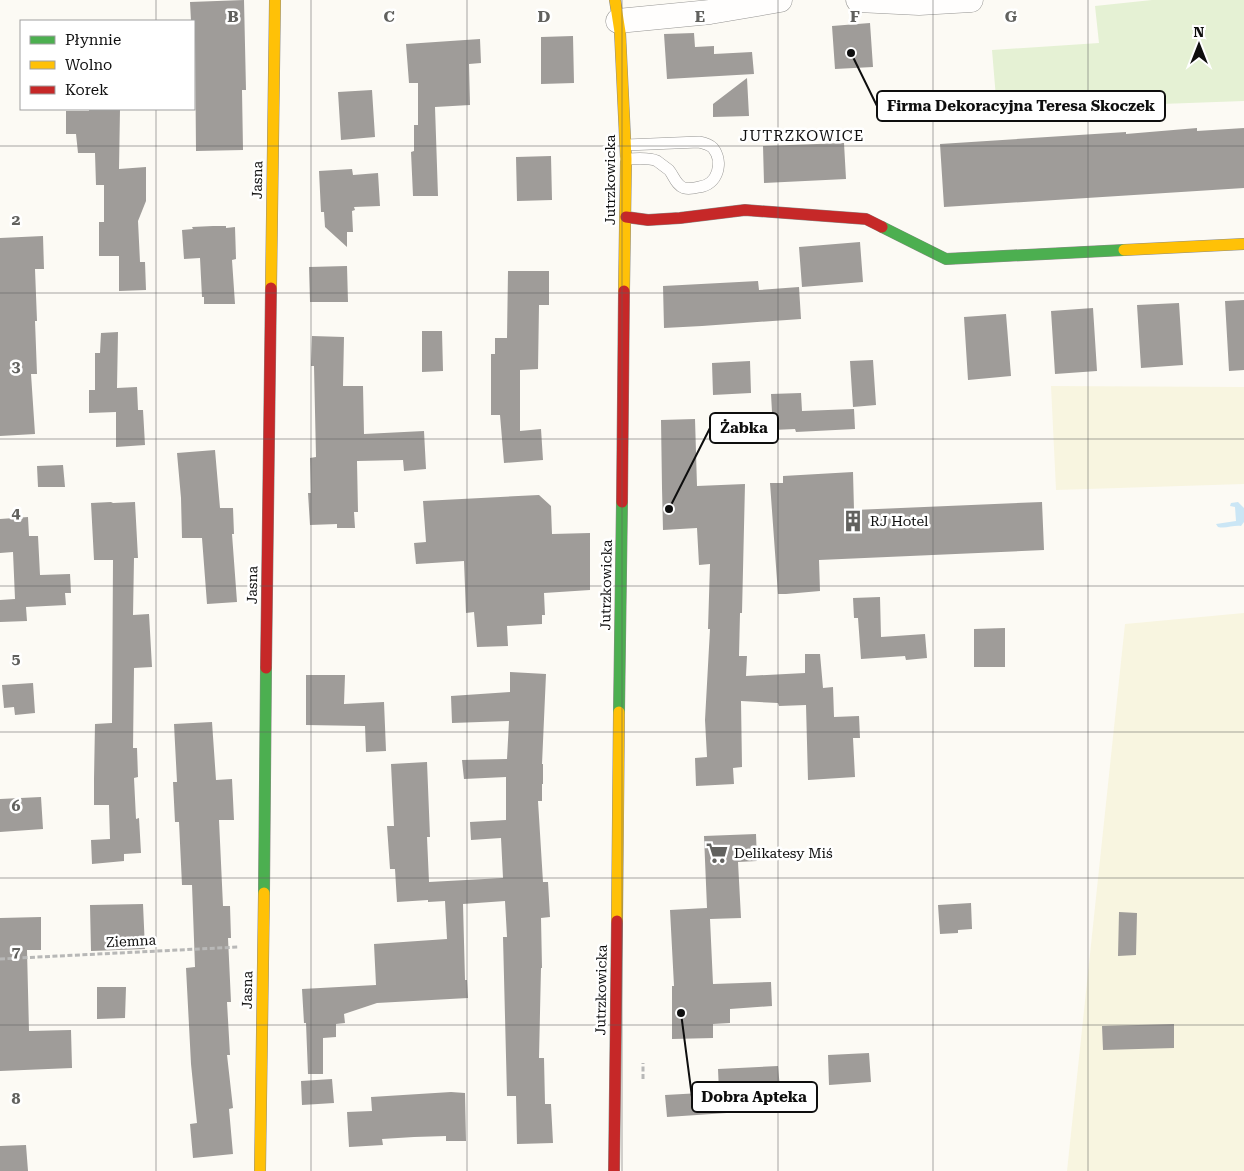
<svg xmlns="http://www.w3.org/2000/svg" width="1244" height="1171" font-family="'Roboto Serif',serif">
  <style>
    .farmland { fill: #f8f5e0 }
    .green { fill: #e5f1d4 }
    .water { fill: #cbe6f5 }
    .building { fill: #9f9c99 }
    .lines { fill: none; stroke-linecap: round; stroke-linejoin: round }
    .lane-casing { stroke: #959492; stroke-width: 12 }
    .street-casing { stroke: #959492; stroke-width: 25 }
    .fast-casing { stroke: #8c8b88; stroke-width: 12 }
    .slow-casing { stroke: #8c8b88; stroke-width: 12 }
    .jam-casing { stroke: #8c8b88; stroke-width: 12 }
    .path { stroke: #b8b8b7; stroke-width: 3; stroke-dasharray: 5 2.5; stroke-linecap: butt }
    .lane { stroke: #fffefd; stroke-width: 11 }
    .street { stroke: #fffefd; stroke-width: 24 }
    .fast { stroke: #4caf50; stroke-width: 11 }
    .slow { stroke: #ffc107; stroke-width: 11 }
    .jam { stroke: #c62828; stroke-width: 11 }
    .grid { fill: none; stroke: #61615e; stroke-width: 1; stroke-opacity: 0.55 }
    .labels { text-anchor: middle; stroke-width: 5; stroke-linejoin: round; paint-order: stroke }
    .street-label { font-size: 14px; fill: #0e0e0e; stroke: #fff }
    .poi-label { font-size: 14px; fill: #0e0e0e; stroke: #fff; text-anchor: start }
    .neighbourhood-label { font-size: 15px; letter-spacing: 1px; fill: #0e0e0e; stroke: #fff }
    .grid-label { font-size: 16px; text-anchor: middle; font-weight: bold; fill: #61615e; stroke: #fff; stroke-width: 5; stroke-linejoin: round; paint-order: stroke }
    .leader { fill: none; stroke: #0e0e0e; stroke-width: 2 }
    .callout-dot { fill: #0e0e0e; stroke: #fff; stroke-width: 2 }
    .callout { fill: #fff; stroke: #0e0e0e; stroke-width: 2 }
    .callout-label { font-size: 15px; text-anchor: middle; font-weight: bold; fill: #0e0e0e }
  </style>
  <rect width="100%" height="100%" fill="#fcfaf4"/>
  <path class="farmland" d="M1051 386 1244 387V484L1056 490Z
    M1244 613V1171H1067L1125 624Z"/>
  <path class="green" d="M1152 0H1244V101L997 110 992 50 1099 43 1095 6Z"/>
  <path class="water" d="M1238 502 1244 508V522L1241 526C1233 525 1226 529 1218 527L1216 524 1236 521 1235 507 1230 506 1231 503Z"/>
  <path class="building" d="M244 0 246 90H242L243 150 196 151 195 37H194V21H191L190 2Z
    M870 23 873 67 835 69 832 26Z
    M694 33 695 47 714 46V54L752 52 754 74 667 79 664 34Z
    M573 36 574 83 541 84V37Z
    M480 39 481 63 469 64 470 105 435 107 438 196H413L411 152 414 151V125H418V83H409L406 44Z
    M747 78 749 116 713 117V104Z
    M372 90 375 137 341 140 338 92Z
    M89 109H120L119 169 146 167V201L138 221 140 262H145L146 290 119 291V256H99V222H104V185H96L95 153H78L76 134H66V111H89Z
    M1197 128V131L1244 128V188L944 207 940 144 1126 132V134Z
    M844 143 846 179 764 183 763 146Z
    M551 156 552 200 517 201 516 157Z
    M352 169 353 175 378 173 380 206 354 207 355 210 352 211 353 232H347V247L325 227 324 212H321L319 171Z
    M213 226H226V228L235 227 236 259 232 260 235 304H204V297H202L200 258 184 259 182 230 193 229 192 227Z
    M43 236 44 269H35L37 321H35L37 374H31L35 434 0 436V238Z
    M860 242 863 282 802 287 799 247Z
    M347 266 348 302H310L309 267Z
    M508 271H549V305H539L538 369 520 370V431L541 429 543 460 504 463 500 415H491V354H495V338H507Z
    M758 281 759 290 799 287 801 319 702 326 664 328 663 286Z
    M1244 300V370L1229 371 1225 301Z
    M1179 303 1183 365 1141 368 1137 305Z
    M1093 308 1097 371 1055 374 1051 311Z
    M1006 314 1011 376 968 380 964 317Z
    M422 331H442L443 371 422 372Z
    M118 332 117 388 137 387 138 410H143L145 445 116 447V412L89 413V390H95V353H100L101 333Z
    M312 336 344 337 343 386H363L364 434 424 431 426 469 404 471 403 460 357 461 358 512H354L355 528H337V524L310 525 308 493H311L310 458 316 457 314 366H311Z
    M873 360 876 405 853 407 850 361Z
    M750 361 751 393 713 395 712 363Z
    M801 393 802 411 854 409 855 429 796 432 795 429 773 430 771 394Z
    M695 419 697 486 745 484 742 613H740L739 656H747L746 676 805 673V654H820L823 688 833 687 834 717 859 716 860 738H853L855 777 808 780 806 705 779 706 778 703 741 701 742 767 733 768 734 784 696 786 695 758 707 757 705 720 710 629H708L710 564 699 565 697 528 663 530 662 488 661 420Z
    M215 450 220 508H233L234 534H232L237 602 207 604 202 538H182L181 498 177 453Z
    M63 465 65 487H38L37 466Z
    M853 472 854 510 1042 502 1044 550 819 560 820 591 786 594H778L770 483H783V476Z
    M539 495 551 506 552 534 590 533V590L544 593 545 615H542V624L507 626 508 646 477 647 474 612 466 613 464 561 416 564 414 543 426 542 423 501Z
    M111 502 113 503 135 502 138 558H134L133 615 149 614 152 667 134 668 133 748H137L138 777 134 778 136 819 139 818 141 853 124 854V861L92 864 91 840 110 839 109 805H94V779L95 724 112 723 113 560H94L91 503Z
    M28 517 29 536H38L40 575 70 574 71 593H65L66 605 26 607 27 621 0 622V600L15 599 13 552 0 553V519Z
    M880 597 881 637 925 634 927 658 906 660 905 656 861 659 858 618H854L853 598Z
    M1005 628V667H974V629Z
    M510 672 546 674 542 764H543V784H542V801H538L543 882H548L550 917 541 918 542 968H541L539 1058H544L545 1104H551L553 1143 517 1144 516 1096H507L503 937H507L505 901 463 904 465 980H467L468 998 377 1003 344 1014 345 1023 336 1024V1037L323 1038V1074H308L306 1023H304L302 989 376 985 374 944 447 939 445 901 428 902V900L397 902 395 869H390L387 826H394L391 764 427 762 430 837H427L429 882 503 878 501 838 471 840 470 822 506 820V777L464 779 462 760 507 759 509 721 452 723 451 696 510 692Z
    M306 675H345L344 704 384 702 386 751 366 752 365 726 306 725Z
    M33 683 35 713 15 715 14 707 4 708 2 685Z
    M212 722 216 780 232 779 234 820H219L223 906H230L231 938H228L231 1002H227L230 1055H227L233 1108 229 1109 233 1154 193 1158 190 1124 197 1123 191 1064 186 968 195 967 192 885H182L179 822H175L173 782H177L174 724Z
    M41 797 43 829 0 832V799Z
    M756 834 757 861 738 862 741 918 710 919 713 984 771 982 772 1006 730 1009V1023L713 1024V1038L672 1039V986H674L670 910 707 908 704 836Z
    M971 903 972 929 958 930V933L940 934 938 905Z
    M143 904 145 949 91 951 90 905Z
    M1119 912 1137 913 1136 955 1118 956Z
    M41 917V950H27L29 1031 71 1030 72 1068 0 1071V918Z
    M97 987H126L125 1018 97 1019Z
    M1174 1024V1048L1103 1050 1102 1026Z
    M869 1053 871 1082 829 1085 828 1055Z
    M778 1066 780 1089 813 1086 814 1107 667 1117 665 1095 719 1092 718 1069Z
    M332 1079 334 1103 302 1105 301 1081Z
    M451 1092 465 1093 466 1141H446V1136L414 1137 382 1139 383 1145 349 1147 347 1112 372 1111 371 1097Z
    M26 1145 28 1171H0V1146Z"/>
  <g class="lines">
    <g class="lane-casing">
      <path id="lane" d="M626 145 699 142C704 143 709 144 713 148 724 162 718 185 699 187 695 188 688 189 684 188 676 185 674 176 669 170 665 167 661 164 657 161 648 157 636 159 626 159"/>
    </g>
    <g class="street-casing">
      <path id="street" d="M858 0 919 3 971 0
        M618 21 710 12 780 0"/>
    </g>
    <g class="fast-casing">
      <path id="fast" d="M882 227 946 259 1124 250
        M619 712 622 502
        M264 893 266 668"/>
    </g>
    <g class="slow-casing">
      <path id="slow" d="M615 0 620 32 626 159 624 291
        M1124 250 1244 244
        M271 288 275 0
        M617 921 619 712
        M260 1171 264 893"/>
    </g>
    <g class="jam-casing">
      <path id="jam" d="M626 217 648 220 680 218 745 210 866 219 882 227
        M622 502 624 291
        M266 668 271 288
        M614 1171 617 921"/>
    </g>
    <path class="path" d="M0 959 239 947
      M643 1079V1063"/>
    <use href="#lane" class="lane"/>
    <use href="#street" class="street"/>
    <use href="#fast" class="fast"/>
    <use href="#slow" class="slow"/>
    <use href="#jam" class="jam"/>
  </g>
  <path class="grid" d="M156 0V21M311 0V1171M467 0V1171M622 0V1171M778 0V1171M933 0V1171M1088 0V1171M156 109V1171M0 146H1244M0 293H1244M0 439H1244M0 586H1244M0 732H1244M0 878H1244M0 1025H1244"/>
  <defs>
    <g id="building-bare" transform="scale(1.725)"><path d="M-4-6H4V6H1V3H-1V6H-4ZM-2.5-4.3h1.7v1.8h-1.7ZM.8-4.3h1.7v1.8H.8ZM-2.5-1h1.7V.8h-1.7ZM.8-1h1.7V.8H.8Z" fill="#61615e" stroke="#fff" stroke-width="2.5" paint-order="stroke"/></g>
    <g id="supermarket-bare" transform="scale(1.725)"><path d="M-6-5.5h2.5l.6 2H6L4.5 2H-2.5L-4.4-4H-6ZM-1.5 3.2a1.3 1.3 0 1 0 .1 0ZM3 3.2a1.3 1.3 0 1 0 .1 0Z" fill="#61615e" stroke="#fff" stroke-width="2.5" paint-order="stroke"/></g>
  </defs>
  <g fill-rule="evenodd">
    <use href="#building-bare" x="853" y="521"/>
    <use href="#supermarket-bare" x="717" y="853"/>
  </g>
  <g class="labels">
    <g class="street-label">
      <text transform="translate(257 180) rotate(-89)" y="5">Jasna</text>
      <text transform="translate(610 180) rotate(-90)" y="5">Jutrzkowicka</text>
      <text transform="translate(252 585) rotate(-89)" y="5">Jasna</text>
      <text transform="translate(606 585) rotate(-89)" y="5">Jutrzkowicka</text>
      <text transform="translate(131 941) rotate(-3)" y="5">Ziemna</text>
      <text transform="translate(247 990) rotate(-89)" y="5">Jasna</text>
      <text transform="translate(601 990) rotate(-89)" y="5">Jutrzkowicka</text>
    </g>
    <g class="poi-label">
      <text x="870" y="526">RJ Hotel</text>
      <text x="734" y="858">Delikatesy Miś</text>
    </g>
    <g class="neighbourhood-label">
      <text x="802" y="141">JUTRZKOWICE</text>
    </g>
  </g>
  <g class="grid-label">
    <text x="233" y="22">B</text>
    <text x="389" y="22">C</text>
    <text x="544" y="22">D</text>
    <text x="700" y="22">E</text>
    <text x="855" y="22">F</text>
    <text x="1011" y="22">G</text>
    <text x="16" y="225">2</text>
    <text x="16" y="372">3</text>
    <text x="16" y="518">4</text>
    <text x="16" y="664">5</text>
    <text x="16" y="811">6</text>
    <text x="16" y="957">7</text>
    <text x="16" y="1104">8</text>
  </g>
  <path class="leader" d="M851 53L877 106M669 509L710 428M681 1013L692 1097"/>
  <g class="callout-dot">
    <circle cx="851" cy="53" r="5"/>
    <circle cx="669" cy="509" r="5"/>
    <circle cx="681" cy="1013" r="5"/>
  </g>
  <g class="callout">
    <rect x="877" y="91" width="288" height="30" rx="5"/>
    <rect x="710" y="413" width="68" height="30" rx="5"/>
    <rect x="692" y="1082" width="125" height="30" rx="5"/>
  </g>
  <g class="callout-label">
    <text x="1021" y="111">Firma Dekoracyjna Teresa Skoczek</text>
    <text x="744" y="433">Żabka</text>
    <text x="754" y="1102">Dobra Apteka</text>
  </g>
  <rect x="20" y="20" width="175" height="90" fill="#ffffff" stroke="#9f9f9f"/>
  <rect x="30" y="36" width="25" height="8" fill="#4caf50" stroke="#9f9f9f"/>
  <text x="65" y="45" font-size="15" fill="#0e0e0e">Płynnie</text>
  <rect x="30" y="61" width="25" height="8" fill="#ffc107" stroke="#9f9f9f"/>
  <text x="65" y="70" font-size="15" fill="#0e0e0e">Wolno</text>
  <rect x="30" y="86" width="25" height="8" fill="#c62828" stroke="#9f9f9f"/>
  <text x="65" y="95" font-size="15" fill="#0e0e0e">Korek</text>
  <g transform="translate(1199 45)" stroke="#ffffff" stroke-width="4" paint-order="stroke">
  <path d="M0-4L9 19L0 12L-9 19Z" fill="#0e0e0e"/>
  <text y="-8" font-size="14" font-weight="bold" text-anchor="middle" fill="#0e0e0e">N</text>
  </g>
</svg>
